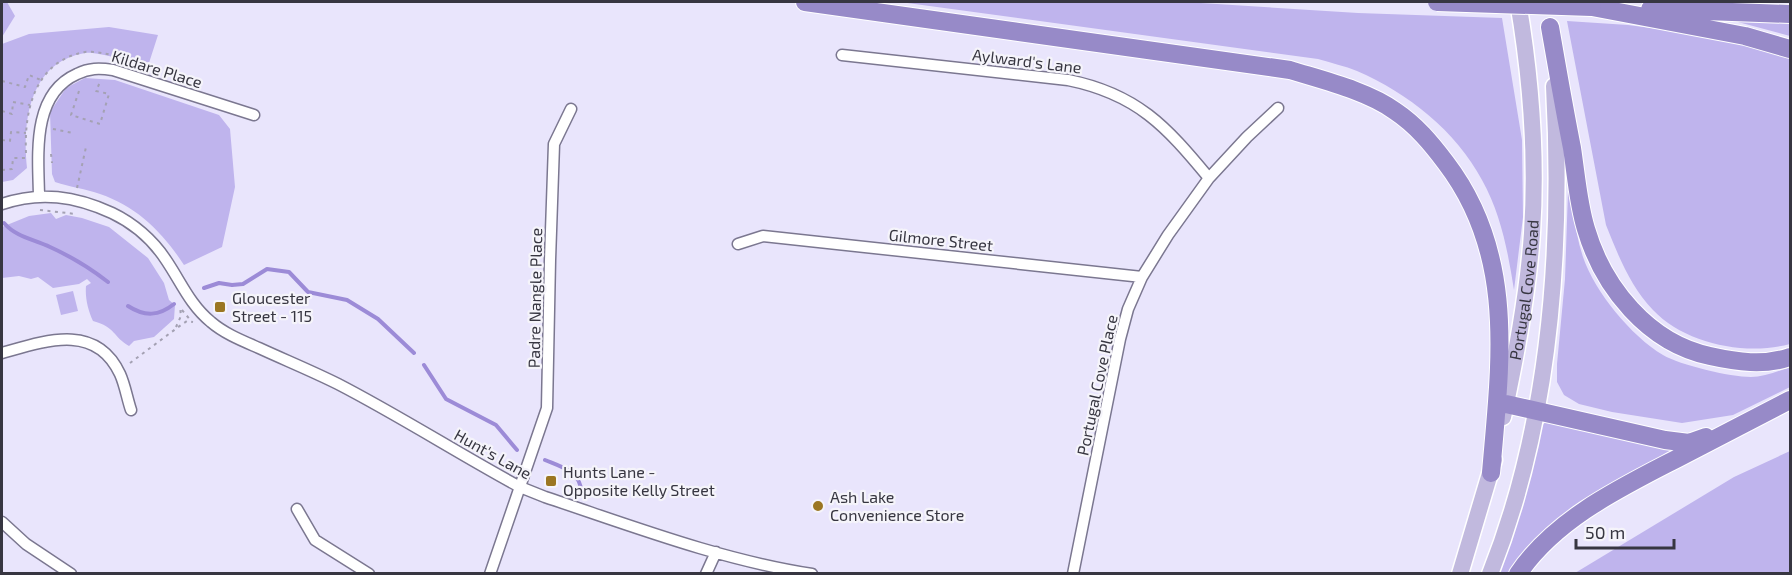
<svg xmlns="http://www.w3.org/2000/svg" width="1792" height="575" font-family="'Exo 2',sans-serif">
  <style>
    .green { fill: #bfb4ed }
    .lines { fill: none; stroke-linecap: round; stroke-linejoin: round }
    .stream { stroke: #9c8bd7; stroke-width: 4 }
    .street-casing { stroke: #7b7790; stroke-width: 13 }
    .primary-casing { stroke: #fff; stroke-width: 19 }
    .highway-casing { stroke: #fff; stroke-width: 20 }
    .path { stroke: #a4a1b3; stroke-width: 2; stroke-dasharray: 3 4.5; stroke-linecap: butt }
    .street { stroke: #fff; stroke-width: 10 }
    .primary { stroke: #c1b9de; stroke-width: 16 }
    .highway { stroke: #978ac8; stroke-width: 18 }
    .highway-bridge-casing { stroke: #fff; stroke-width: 20; stroke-linecap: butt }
    .highway-bridge { stroke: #978ac8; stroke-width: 18 }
    .poi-dot { fill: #9b7622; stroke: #f5f4fa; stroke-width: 2 }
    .labels { text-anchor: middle; stroke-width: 4.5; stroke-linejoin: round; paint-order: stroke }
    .street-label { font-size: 16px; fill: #373641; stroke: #f5f4fa }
    .poi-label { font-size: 16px; fill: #373641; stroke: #f5f4fa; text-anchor: start }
  </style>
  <rect width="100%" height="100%" fill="#e9e5fc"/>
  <path class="green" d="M2 2H7L15 16 2 37Z
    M900 2H1185L1358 13 1502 18 1522 140 1523 217 1514 290C1508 252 1501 214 1482 180 1456 131 1408 93 1357 71 1345 66 1331 63 1318 59Z
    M1567 21 1628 25 1736 39 1790 56V344C1746 356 1685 344 1653 310 1630 286 1618 255 1606 225Z
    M1738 22H1790V36Z
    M109 27 158 35 148 66C135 63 96 51 85 53 29 62 22 122 27 168L13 180 2 182V44L29 34Z
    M85 78 115 80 219 115 230 129 235 187 222 247 184 265C163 233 138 207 100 194 86 189 70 187 55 182L52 174 50 112 66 88Z
    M1569 162C1572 193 1573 227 1583 257 1595 292 1631 336 1663 355 1680 365 1730 377 1751 377 1763 377 1779 371 1790 367V387L1733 415 1682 423 1612 412 1579 404 1564 395 1557 382V364L1565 279Z
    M51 213 56 219 66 215 82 218 109 227 148 258 164 283 169 300 175 305 174 319 154 337 134 341 129 346C113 337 116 327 93 321 88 310 85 298 86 286L91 283 87 279 79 284 53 288 38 277 31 279 19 276 2 278V227L29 216Z
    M73 291 78 311 61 315 56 295Z
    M1547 420 1685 449 1510 573 1497 574 1541 427Z
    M1790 451V573H1575L1734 477Z"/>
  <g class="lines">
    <path class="stream" d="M4 223C16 237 33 239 50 247 70 256 90 268 108 282
      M204 288 219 283 232 285 243 284 267 269 289 272 308 292 347 300 378 319 414 353
      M128 306C145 317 159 316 174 304
      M424 365 446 399 496 425 517 450
      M545 460C562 467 582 472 581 493"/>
    <g class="street-casing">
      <path id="street" d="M842 55 1068 80C1137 94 1166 126 1209 178
        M39 195C38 153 32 94 77 74 89 68 99 68 113 70L254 115
        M2 204C40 191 75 196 112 213 133 223 153 240 166 260 181 282 190 305 211 322 225 334 243 341 259 348 285 360 312 371 338 384 400 416 459 454 520 487L545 497C632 526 721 560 812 574
        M738 244 763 236 1142 277
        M2 353C44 341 96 322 120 374 125 385 127 398 131 410
        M297 509 315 540 369 574
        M2 522 26 544 71 574
        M490 574 547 408 550 260 554 144 571 109
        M706 574 716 552
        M1073 574 1120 339 1128 309 1142 277 1168 235 1209 178 1247 137 1278 108"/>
    </g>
    <g class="primary-casing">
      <g id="primary">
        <path id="s1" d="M1503 417C1516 357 1528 294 1532 233 1537 156 1531 78 1518 2"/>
        <path d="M1460 574 1494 460"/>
        <path d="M1490 574C1551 420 1563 250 1554 86"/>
      </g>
    </g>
    <g class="highway-casing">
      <path id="highway" d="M805 2 1290 70C1322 80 1368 91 1395 111 1416 125 1431 143 1446 163 1517 256 1500 365 1491 473
        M1592 7 1745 36 1790 49
        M1650 9 1790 14
        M1550 27C1557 67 1564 108 1572 148 1576 174 1578 203 1586 229 1603 287 1648 343 1710 356 1737 362 1764 366 1790 357
        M1506 404 1665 440 1689 443 1706 437
        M1518 574C1556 518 1622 487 1680 457 1717 438 1754 419 1790 400"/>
    </g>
    <path class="path" d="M2 81 25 87 29 75 41 80
      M79 91 71 115 100 124 109 94 96 91 101 80
      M2 111 12 114 13 102 30 105
      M53 129 73 133
      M2 140 10 141 11 132 26 133
      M26 153C24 110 35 61 85 52 102 50 132 61 148 66
      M51 154 52 163
      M2 170 12 169 13 158H26
      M77 188 86 147
      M40 210 76 214
      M182 310 192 322
      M176 327 181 316 180 307
      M130 363 181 325 187 321 193 322"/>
    <use href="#street" class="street"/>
    <use href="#primary" class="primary"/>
    <use href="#highway" class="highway"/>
    <g class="highway-bridge-casing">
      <path id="highway-bridge" d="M1437 2 1592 7"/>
    </g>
    <use href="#highway-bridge" class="highway-bridge"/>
  </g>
  <g class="poi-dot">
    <rect x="214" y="301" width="12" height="12" rx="3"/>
    <rect x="545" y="475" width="12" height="12" rx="3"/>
    <circle cx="818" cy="506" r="6"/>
  </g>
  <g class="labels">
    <g class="street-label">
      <text transform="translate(1027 61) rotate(7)" y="6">Aylward's Lane</text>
      <text transform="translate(157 69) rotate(17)" y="6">Kildare Place</text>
      <text transform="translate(941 240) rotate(6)" y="6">Gilmore Street</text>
      <text dy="6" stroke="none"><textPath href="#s1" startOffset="129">Portugal Cove Road</textPath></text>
      <text transform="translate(535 298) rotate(-89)" y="6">Padre Nangle Place</text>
      <text transform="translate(1097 385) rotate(-78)" y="6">Portugal Cove Place</text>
      <text transform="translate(493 454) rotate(29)" y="6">Hunt's Lane</text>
    </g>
    <g class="poi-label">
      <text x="232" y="304">Gloucester<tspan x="232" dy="18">Street - 115</tspan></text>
      <text x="563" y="478">Hunts Lane -<tspan x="563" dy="18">Opposite Kelly Street</tspan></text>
      <text x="830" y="503">Ash Lake<tspan x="830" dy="18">Convenience Store</tspan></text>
    </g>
  </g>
  <rect width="1792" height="575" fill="none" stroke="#373641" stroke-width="6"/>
  <path d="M1576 539v9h98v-9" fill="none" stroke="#373641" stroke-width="3"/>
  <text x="1585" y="539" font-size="18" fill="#373641" stroke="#f5f4fa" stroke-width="4.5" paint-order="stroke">50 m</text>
</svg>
